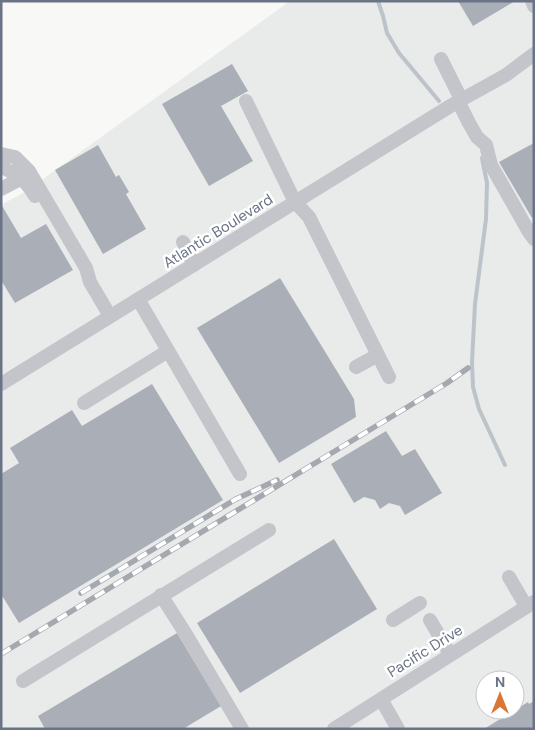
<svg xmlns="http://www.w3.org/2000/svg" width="535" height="730" font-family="'DM Sans',sans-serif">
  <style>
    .built { fill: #e9eaea; fill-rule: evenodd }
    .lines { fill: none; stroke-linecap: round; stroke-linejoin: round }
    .stream { stroke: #bcc4ca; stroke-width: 4 }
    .building { fill: #aaafb7 }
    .minor { stroke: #c3c5ca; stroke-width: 14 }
    .rail-casing { stroke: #a4a8af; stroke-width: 5.5 }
    .rail { stroke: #fff; stroke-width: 4; stroke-dasharray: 11; stroke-linecap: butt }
    .labels { text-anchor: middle; stroke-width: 5; stroke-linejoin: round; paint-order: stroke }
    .street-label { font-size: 15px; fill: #6a7486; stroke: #fff }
  </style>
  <rect width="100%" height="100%" fill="#f8f9f7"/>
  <path class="built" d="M290 1H534V729H1V205L25 192ZM485 680H515V710H485Z"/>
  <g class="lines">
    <path class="stream" d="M378 1 383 16 387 33 399 53 439 101
      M482 158 487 183 486 219 475 304 472 362 473 387 479 409 505 465"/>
  </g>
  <path class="building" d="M458 1H515L473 26Z
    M232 64 248 91 221 106 253 161 209 186 162 104Z
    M534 143V216L532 218 499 162Z
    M98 145 116 177 119 175 129 192 126 194 146 229 103 254 55 170Z
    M1 204 21 238 46 224 73 270 15 303 1 280Z
    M280 278 354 399 356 417 279 463 197 328Z
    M152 384 223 500 19 623 1 594V474L19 463 10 448 72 410 82 426Z
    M386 431 402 456 415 449 442 493 405 515 400 506 389 503 380 509 375 500 364 497 354 503 331 464Z
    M334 539 377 609 240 693 197 623Z
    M177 633 221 706 183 729H45L38 716Z
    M534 701V729H484L528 702 529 704Z"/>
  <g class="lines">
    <path class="minor" d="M532 1 534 6
      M441 59 461 99
      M246 101 295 202 309 217 389 377
      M458 101 469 123 477 137 486 145 491 165 529 232 534 239
      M1 154 15 157 29 171 86 268 90 282 110 316
      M1 166C18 176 25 179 35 196
      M1 189 22 178 27 173
      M183 242 194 265
      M138 299 240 474
      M356 367 378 355
      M1 384 452 105 506 75 534 54
      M84 403 168 351
      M509 577 526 606
      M161 595 187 636 242 729
      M393 620 420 603
      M430 620 450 654
      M23 681 269 530
      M381 699 398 729
      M334 729 534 602"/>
    <g class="rail-casing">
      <path id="rail" d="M81 593 236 499 277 480
        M1 654 335 451 447 383 468 368"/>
    </g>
    <use href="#rail" class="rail"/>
  </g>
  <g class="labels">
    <g class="street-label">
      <text transform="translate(218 231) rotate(-32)" y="5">Atlantic Boulevard</text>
      <text transform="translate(425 651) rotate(-32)" y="5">Pacific Drive</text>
    </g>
  </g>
  <rect width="535" height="730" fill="none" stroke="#6a7486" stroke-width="5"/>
  <g transform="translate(500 695)"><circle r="24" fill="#ffffff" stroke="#c3c7cf"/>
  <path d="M0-4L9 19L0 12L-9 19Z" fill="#d97836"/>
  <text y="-8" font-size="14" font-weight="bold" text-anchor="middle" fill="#6a7486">N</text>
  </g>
</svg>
